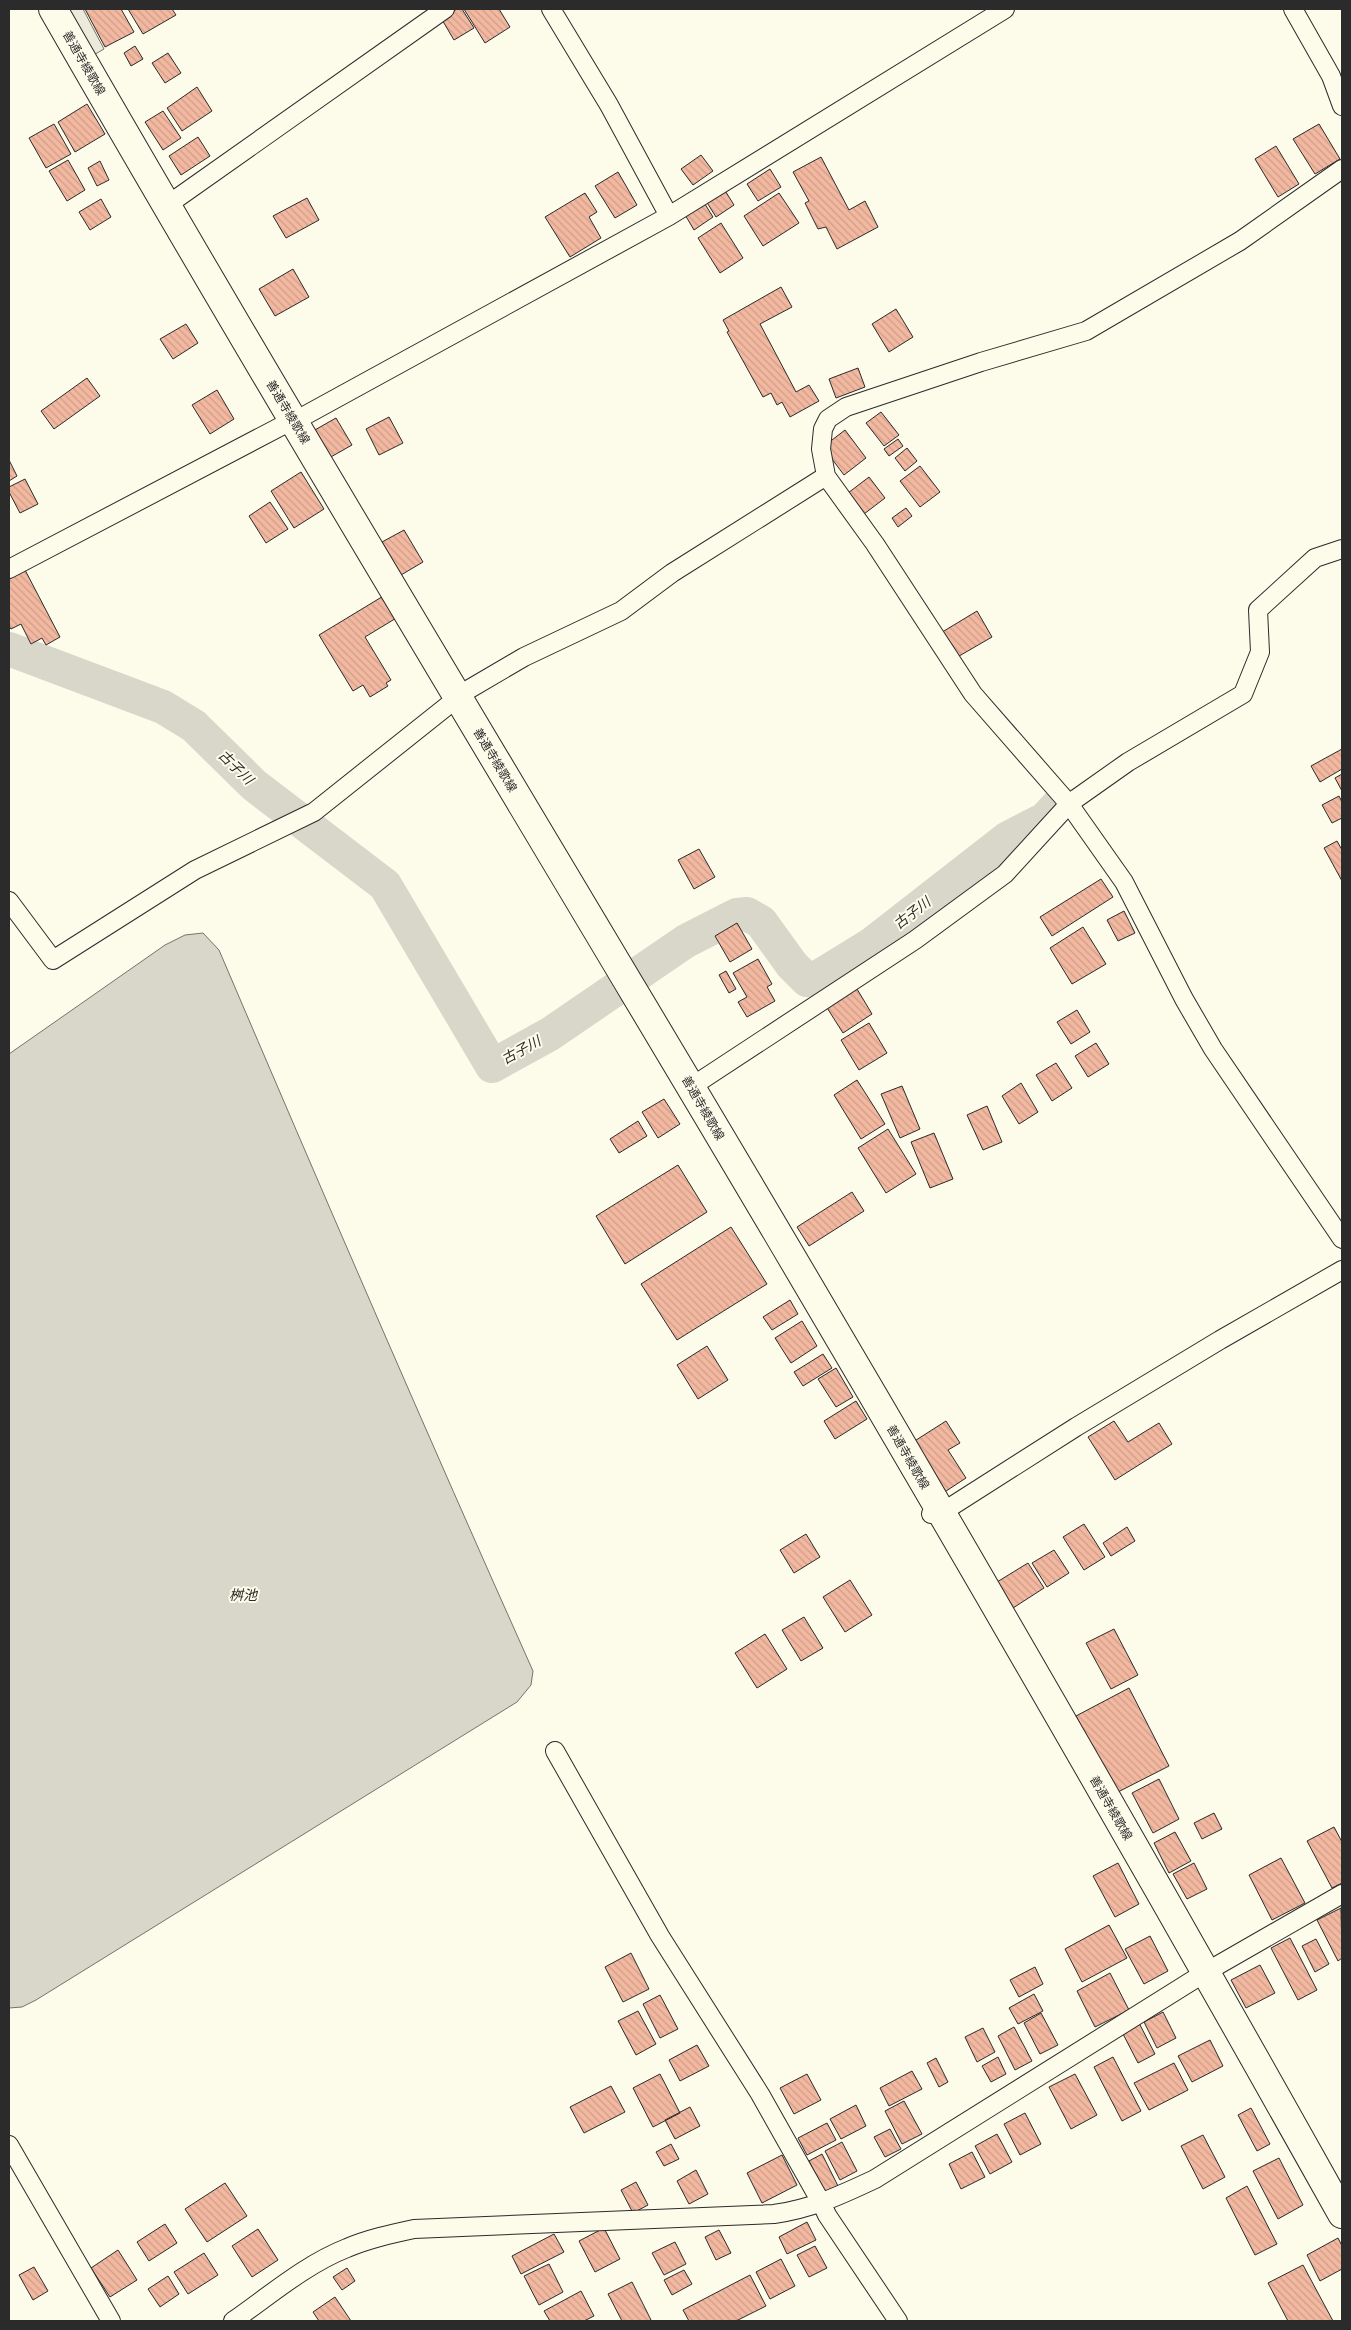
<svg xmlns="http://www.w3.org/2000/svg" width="1351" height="2330" font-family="Manrope,'Noto Sans JP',sans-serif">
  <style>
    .parking { fill: #eceadb; stroke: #74746e }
    .water { fill: #d8d7c9; stroke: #74746e }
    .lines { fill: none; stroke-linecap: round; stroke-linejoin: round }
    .river { stroke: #d8d7c9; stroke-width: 34 }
    .building { fill: url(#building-back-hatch); stroke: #2b2b2b }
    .street-casing { stroke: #2b2b2b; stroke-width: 20 }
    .primary-casing { stroke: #2b2b2b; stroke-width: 30 }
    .street { stroke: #fdfbea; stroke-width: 18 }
    .primary { stroke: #fdfbea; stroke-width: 28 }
    .labels { text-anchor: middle; stroke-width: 4; stroke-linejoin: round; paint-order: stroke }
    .street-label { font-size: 12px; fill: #2b2b2b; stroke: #fdfbea }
    .water-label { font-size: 14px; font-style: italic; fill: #2b2b2b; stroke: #fdfbea }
  </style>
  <defs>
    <pattern id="building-back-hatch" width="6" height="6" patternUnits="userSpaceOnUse" patternTransform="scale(1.25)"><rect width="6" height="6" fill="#f2b8a0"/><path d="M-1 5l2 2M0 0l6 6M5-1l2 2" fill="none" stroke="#d09e8a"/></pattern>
  </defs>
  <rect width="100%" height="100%" fill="#fdfbea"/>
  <path class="parking" d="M72 9H83L104 49 92 56 67 11Z"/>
  <path class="water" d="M203 933 219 950C322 1191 426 1432 533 1671L531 1685 517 1702 36 2000 22 2007 9 2008V1054L165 945 185 935Z"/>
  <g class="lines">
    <path class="river" d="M9 649 163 707 194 726 254 785 385 885 492 1066 550 1034 686 941 737 915 747 914 761 922 792 965 807 980 820 976 872 944 1008 838 1045 819 1060 803"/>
  </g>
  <path class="building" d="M85 9H121L134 32 105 47Z
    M128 9H172L176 15 143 34Z
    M457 9H462L474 28 454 40 441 18Z
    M464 9H499L510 27 485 43Z
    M135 46 143 59 131 66 124 53Z
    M168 53 181 73 165 83 152 63Z
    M197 87 212 111 182 131 167 108Z
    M87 104 105 134 75 152 58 122Z
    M163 111 181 138 163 150 145 122Z
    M54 124 71 154 46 168 29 138Z
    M1319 124 1340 159 1315 174 1293 139Z
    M198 137 210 156 181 175 169 156Z
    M1276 146 1299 184 1278 197 1255 159Z
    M701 155 713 171 693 185 681 169Z
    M821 157 849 210 865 201 878 227 837 249 826 227 818 229 805 203 809 201 793 172Z
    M68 160 85 190 67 201 49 171Z
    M100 161 109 180 97 186 88 168Z
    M770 169 781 187 758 201 747 184Z
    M618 172 637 205 615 218 595 186Z
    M724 189 734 205 716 217 706 201Z
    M585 193 597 212 589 217 601 238 570 257 545 217Z
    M779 193 799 223 763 246 744 216Z
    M307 198 319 220 286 238 273 216Z
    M101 199 111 217 90 230 79 212Z
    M703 201 713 217 694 230 684 213Z
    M721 223 743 258 720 273 698 238Z
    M293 269 309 297 275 316 259 289Z
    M781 287 792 307 760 324 796 392 809 385 819 401 790 417 782 402 777 405 771 393 763 397 727 332 729 331 723 320Z
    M896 309 913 337 889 352 872 324Z
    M186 324 198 343 173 359 160 339Z
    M858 368 865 387 836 398 829 379Z
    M87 378 100 396 54 429 41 411Z
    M217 390 234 419 210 434 192 405Z
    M881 412 899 435 884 446 866 423Z
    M389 417 403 443 379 455 366 429Z
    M336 418 352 445 329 458 313 431Z
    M845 430 866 458 844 475 823 447Z
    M898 439 903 446 889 456 884 449Z
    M907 448 917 461 905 471 895 458Z
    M9 460 17 476 9 481Z
    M920 466 940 492 920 507 900 481Z
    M301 472 324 509 294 528 271 491Z
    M869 477 885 498 864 514 848 493Z
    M25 479 38 504 20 513 9 492V487Z
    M270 502 288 529 266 543 249 516Z
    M906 508 912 516 898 527 892 518Z
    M404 530 423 562 401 575 382 542Z
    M25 570 60 637 46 645 42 638 31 644 21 624 11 629 9 626V579Z
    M385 595 398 617 365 637 391 680 386 683 388 686 370 697 363 685 353 691 319 635Z
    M977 611 992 637 954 659 939 634Z
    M1342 749V769L1320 782 1311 766Z
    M1342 774V791L1335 778Z
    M1339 796 1342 802V818L1332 823 1322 805Z
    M1337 841 1342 850V881L1324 848Z
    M699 849 715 877 694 889 678 860Z
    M1101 879 1113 897 1052 936 1040 917Z
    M1124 911 1135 933 1118 941 1107 920Z
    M737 923 752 949 730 962 715 936Z
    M1083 927 1106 964 1072 984 1050 948Z
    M758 959 772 984 767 987 775 1001 747 1017 738 1002 747 997 733 973Z
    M726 971 736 989 729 993 719 975Z
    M854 984 872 1014 843 1033 824 1003Z
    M1077 1010 1090 1032 1071 1044 1057 1022Z
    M869 1023 887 1053 859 1070 841 1040Z
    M1096 1043 1109 1064 1088 1077 1075 1056Z
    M1056 1063 1072 1088 1052 1101 1036 1075Z
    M857 1080 885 1124 861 1139 834 1095Z
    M1021 1083 1038 1112 1019 1124 1002 1096Z
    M902 1086 920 1129 900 1138 881 1094Z
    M664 1099 680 1124 658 1138 642 1112Z
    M987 1106 1002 1142 983 1150 967 1115Z
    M638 1121 647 1136 619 1153 610 1139Z
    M888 1129 916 1174 886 1193 858 1148Z
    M934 1133 953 1179 930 1188 911 1142Z
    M678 1165 707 1212 625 1264 596 1216Z
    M852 1192 864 1211 809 1246 797 1227Z
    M731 1227 767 1284 677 1340 641 1284Z
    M790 1300 798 1314 772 1330 763 1317Z
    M802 1321 817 1346 791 1363 775 1338Z
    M707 1346 728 1380 698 1399 677 1365Z
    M823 1354 832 1368 803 1386 794 1372Z
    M836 1368 853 1397 836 1407 818 1379Z
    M856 1401 867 1419 835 1439 824 1421Z
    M946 1421 960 1443 948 1450 966 1478 940 1495 913 1442Z
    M1114 1421 1128 1442 1159 1423 1172 1444 1115 1480 1088 1437Z
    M1084 1524 1105 1557 1084 1570 1063 1537Z
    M1127 1527 1135 1541 1111 1556 1103 1543Z
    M806 1534 820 1557 794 1573 780 1550Z
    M1054 1550 1069 1573 1047 1587 1032 1563Z
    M1028 1563 1044 1588 1013 1608 997 1582Z
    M850 1580 872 1615 845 1632 823 1597Z
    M804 1617 823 1648 801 1661 782 1630Z
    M1114 1629 1138 1675 1111 1689 1086 1643Z
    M765 1634 787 1669 757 1688 735 1653Z
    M1129 1688 1169 1766 1116 1793 1076 1716Z
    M1159 1779 1179 1819 1153 1833 1132 1793Z
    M1214 1813 1222 1829 1202 1839 1194 1823Z
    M1334 1827 1342 1842V1883L1332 1888 1307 1841Z
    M1175 1832 1191 1861 1169 1873 1154 1843Z
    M1281 1858 1305 1903 1272 1920 1249 1875Z
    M1118 1863 1139 1904 1115 1917 1093 1876Z
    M1194 1863 1207 1889 1187 1899 1173 1874Z
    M1341 1908 1342 1958 1338 1961 1317 1920Z
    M1109 1925 1127 1958 1082 1982 1065 1949Z
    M1150 1936 1168 1971 1144 1984 1125 1949Z
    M1290 1938 1317 1990 1298 2000 1271 1948Z
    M1316 1939 1329 1964 1315 1972 1302 1946Z
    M631 1953 649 1989 623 2002 605 1967Z
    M1260 1965 1275 1993 1246 2008 1231 1980Z
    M1035 1967 1043 1984 1019 1997 1010 1980Z
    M1110 1973 1129 2010 1095 2027 1077 1991Z
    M1034 1994 1043 2011 1018 2024 1009 2008Z
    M660 1995 678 2029 660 2038 643 2004Z
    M638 2011 656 2044 636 2055 618 2021Z
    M1163 2012 1176 2038 1157 2048 1144 2022Z
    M1041 2013 1058 2045 1040 2054 1024 2023Z
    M1139 2023 1155 2054 1138 2063 1122 2032Z
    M1014 2027 1032 2061 1015 2070 998 2036Z
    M983 2028 995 2052 977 2062 965 2037Z
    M1210 2040 1223 2066 1192 2082 1178 2056Z
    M697 2045 709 2066 680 2081 669 2060Z
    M998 2057 1006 2074 991 2082 982 2066Z
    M1113 2057 1141 2111 1122 2121 1094 2067Z
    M936 2058 948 2082 939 2087 927 2063Z
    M1174 2063 1188 2090 1149 2110 1134 2083Z
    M912 2071 922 2089 889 2106 880 2088Z
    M660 2074 680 2113 653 2127 633 2088Z
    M807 2074 821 2100 794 2114 780 2088Z
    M1075 2074 1097 2115 1071 2129 1049 2087Z
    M611 2086 625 2112 584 2133 570 2107Z
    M904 2101 922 2134 902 2144 885 2111Z
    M856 2105 866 2126 841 2139 830 2119Z
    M690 2107 700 2126 675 2139 665 2120Z
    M1251 2108 1270 2144 1257 2151 1238 2115Z
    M1025 2113 1041 2144 1020 2155 1004 2124Z
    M827 2123 836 2140 807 2155 798 2138Z
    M890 2129 901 2149 885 2157 874 2137Z
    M997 2134 1012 2162 990 2174 975 2146Z
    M1203 2135 1225 2177 1203 2189 1181 2146Z
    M842 2142 857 2171 840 2180 825 2151Z
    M671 2144 679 2159 664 2166 656 2152Z
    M972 2152 985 2177 961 2189 949 2164Z
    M822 2154 838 2186 825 2193 809 2161Z
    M782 2155 797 2185 762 2203 747 2173Z
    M1279 2158 1303 2205 1278 2219 1253 2171Z
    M696 2170 708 2194 689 2204 677 2181Z
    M636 2182 648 2205 633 2213 621 2190Z
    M225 2183 247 2216 207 2242 185 2209Z
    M1247 2186 1277 2244 1255 2255 1226 2198Z
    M807 2222 816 2240 787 2254 779 2237Z
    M165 2224 177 2243 149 2261 137 2242Z
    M604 2228 620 2259 595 2272 579 2241Z
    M258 2229 278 2260 252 2277 232 2246Z
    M719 2230 731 2253 716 2260 705 2237Z
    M554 2234 564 2252 521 2274 512 2256Z
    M1338 2238 1342 2246V2269L1320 2281 1307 2255Z
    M675 2242 686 2264 664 2275 652 2253Z
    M815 2246 827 2268 809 2277 797 2255Z
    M118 2250 137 2280 110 2297 91 2268Z
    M204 2253 218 2275 188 2294 174 2272Z
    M781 2259 795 2286 770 2299 756 2272Z
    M549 2264 563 2292 539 2305 524 2276Z
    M1303 2265 1333 2321H1288L1268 2283Z
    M34 2267 48 2291 33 2300 19 2275Z
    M347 2268 355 2281 342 2290 333 2277Z
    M684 2270 692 2284 672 2295 664 2280Z
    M750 2275 766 2306 736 2321H689L683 2310Z
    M168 2276 179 2294 160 2307 148 2289Z
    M632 2282 651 2320 648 2321H622L608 2294Z
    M581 2291 594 2316 584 2321H550L544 2311Z
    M335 2297 351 2321H319L313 2312Z"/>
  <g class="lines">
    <g class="street-casing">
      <path id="street" d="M551 9 609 105 669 216
        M1293 9 1331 76 1342 106
        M1342 169 1240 241 1086 331 981 362 846 407 828 419 823 429 821 449 826 476 875 544 973 694 1069 804 1124 882 1184 999 1213 1049 1342 1239
        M166 206 445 9
        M9 569 293 420 304 416 669 216 1005 9
        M9 901 53 960 195 870 314 812 466 691 524 657 621 611 672 573 826 476
        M691 1087 915 940 1005 874 1069 804 1077 798 1128 762 1243 694 1260 652 1258 610 1315 558 1342 549
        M931 1514 941 1513 1076 1427 1220 1340 1342 1270
        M555 1751 660 1936 760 2094 822 2204 827 2215 898 2321
        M9 2145 111 2321
        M233 2321C269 2296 306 2264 347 2248 368 2239 391 2234 414 2229L774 2214C811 2209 841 2195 875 2179L1206 1972 1342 1894"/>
    </g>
    <g class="primary-casing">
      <path id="primary" d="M53 9C242 339 439 665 634 992 876 1396 1112 1803 1342 2214"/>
    </g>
    <use href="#street" class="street"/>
    <use href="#primary" class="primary"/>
  </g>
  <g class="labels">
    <g class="street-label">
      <text transform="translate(84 63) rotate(60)" y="4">善通寺綾歌線</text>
      <text transform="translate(288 412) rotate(59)" y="4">善通寺綾歌線</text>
      <text transform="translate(495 760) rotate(59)" y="4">善通寺綾歌線</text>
      <text transform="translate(703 1108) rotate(60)" y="4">善通寺綾歌線</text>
      <text transform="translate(908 1457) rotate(60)" y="4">善通寺綾歌線</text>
      <text transform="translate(1111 1808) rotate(60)" y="4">善通寺綾歌線</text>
    </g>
    <g class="water-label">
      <text transform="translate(236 767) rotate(44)" y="5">古子川</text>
      <text transform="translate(912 913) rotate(-38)" y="5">古子川</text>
      <text transform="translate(521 1050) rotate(-29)" y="5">古子川</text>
      <text x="243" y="1600">桝池</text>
    </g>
  </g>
  <rect width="1351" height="2330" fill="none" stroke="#2b2b2b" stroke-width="20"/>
</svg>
